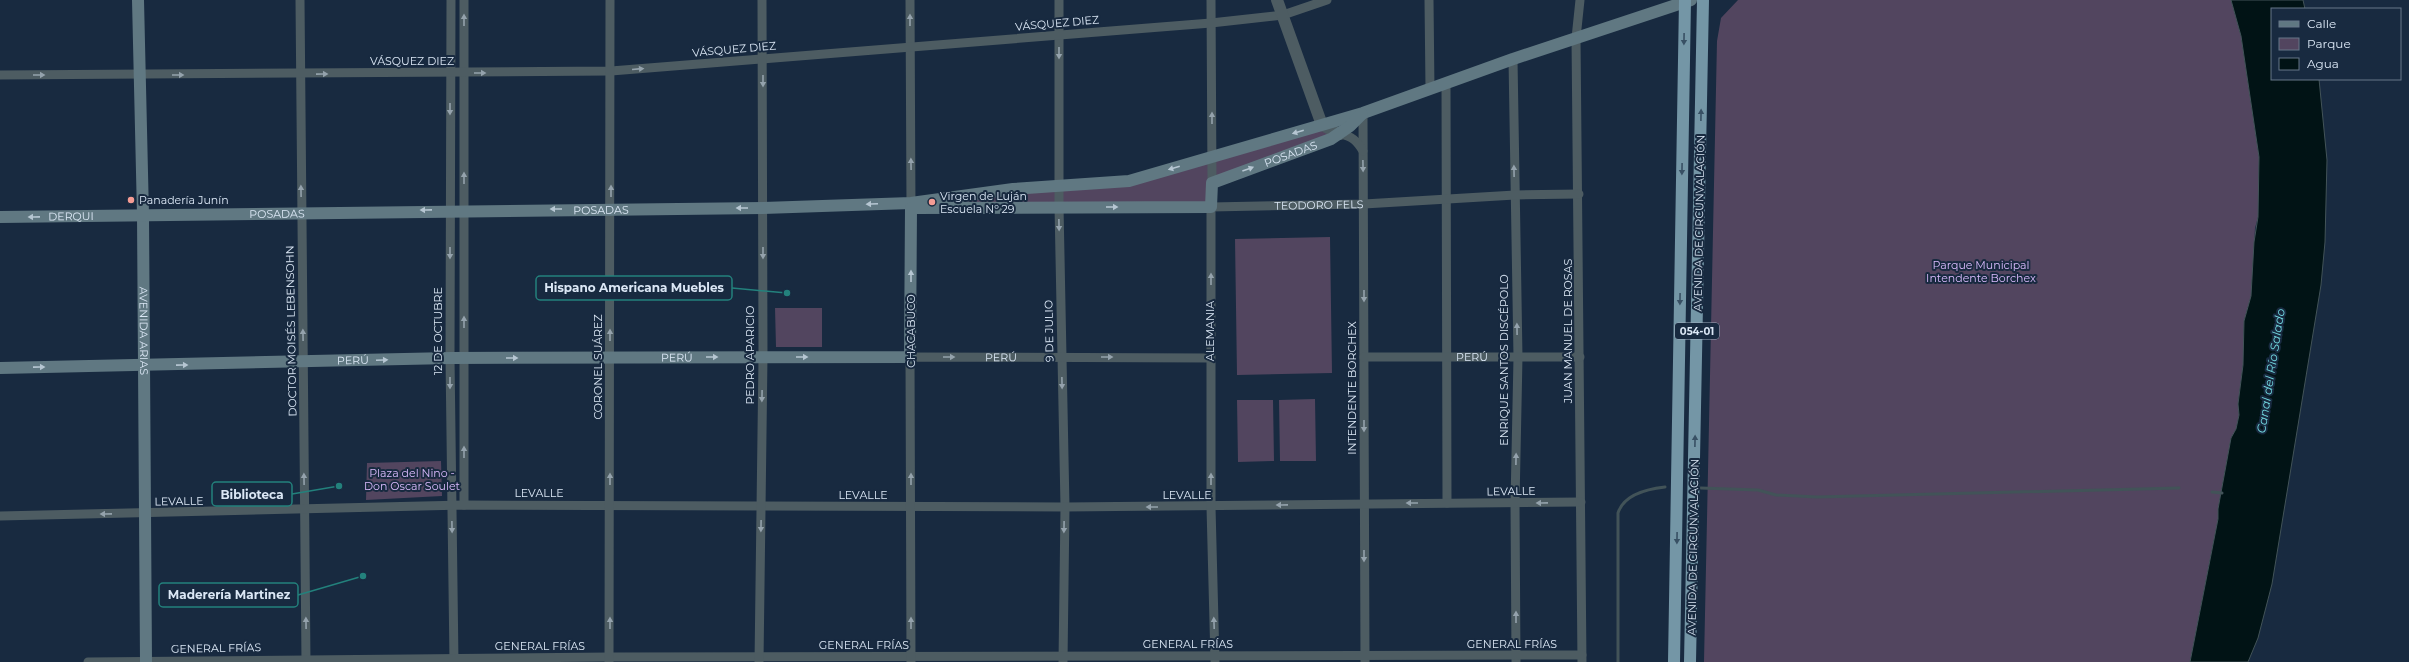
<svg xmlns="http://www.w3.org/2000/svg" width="2409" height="662" font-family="Montserrat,sans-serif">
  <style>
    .green { fill: #52455f }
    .water { fill: #011315; stroke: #425358 }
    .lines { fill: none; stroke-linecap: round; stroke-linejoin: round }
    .stream { stroke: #425358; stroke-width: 3 }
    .minor { stroke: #4d5c62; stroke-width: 9 }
    .tertiary { stroke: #4d5c62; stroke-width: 12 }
    .secondary { stroke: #607882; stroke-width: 12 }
    .trunk { stroke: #7496a6; stroke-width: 12 }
    .oneway { fill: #94a2ac }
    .oneway2 { fill: #385064 }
    .oneway3 { fill: #b6c6d2 }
    .poi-dot { fill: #f59c94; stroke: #182a40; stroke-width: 1.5 }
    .labels { text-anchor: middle; stroke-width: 4; stroke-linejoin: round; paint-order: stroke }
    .shield { fill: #182a40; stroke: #a0aebf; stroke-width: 1 }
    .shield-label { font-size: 10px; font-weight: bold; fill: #dbe7f5 }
    .street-label { font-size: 11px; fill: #dbe7f5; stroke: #182a40 }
    .poi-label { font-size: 11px; fill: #dbe7f5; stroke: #182a40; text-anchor: start }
    .park-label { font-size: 11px; fill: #dbbbfd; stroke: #182a40 }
    .water-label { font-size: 12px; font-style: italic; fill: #73dbe2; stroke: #182a40 }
    .leader { fill: none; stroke: #23817c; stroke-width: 1.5 }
    .callout-dot { fill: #23817c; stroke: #182a40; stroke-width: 1.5 }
    .callout { fill: #182a40; stroke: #23817c; stroke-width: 1.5 }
    .callout-label { font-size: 12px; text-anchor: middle; font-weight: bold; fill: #dbe7f5 }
  </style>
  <rect width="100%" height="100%" fill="#182a40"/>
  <path class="green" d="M1738 0H2231L2241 36 2259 157 2258 217 2255 228 2251 296 2244 321 2243 365 2238 403 2239 415 2236 429 2231 438 2218 509V519L2190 662H1704L1717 41 1721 18Z
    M1322 125 1340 134 1212 183 1211 207H938V200L1129 181Z
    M1330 237 1332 373 1237 375 1235 239Z
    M775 308H822V347H776Z
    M1315 399 1316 461H1280L1279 400Z
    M1237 400H1273L1274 461 1238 462Z
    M441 461 442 496 366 500 367 463Z"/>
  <path class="water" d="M2231 0H2303L2305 9H2272V79H2319L2327 160 2325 242 2321 285 2272 584 2258 638 2248 662H2190L2218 519V509L2231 438 2236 429 2239 415 2238 404 2243 365 2244 321 2251 296 2254 242 2258 217 2259 157 2241 36Z"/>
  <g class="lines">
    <path class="stream" d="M1701 488 1758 490 1776 495 1817 497 2179 488
      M2212 492 2222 493
      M1618 662V513C1624 494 1647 489 1665 487"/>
    <g class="minor">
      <path d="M300 0 306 662"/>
      <path d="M451 0 450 358 454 662"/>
      <path d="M464 0V505"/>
      <path d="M910 0 911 208"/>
      <path d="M1059 0V206L1065 507 1063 662"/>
      <path d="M1211 0 1212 183"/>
      <path d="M1429 0 1430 89"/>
      <path d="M1580 0 1576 38 1582 662"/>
      <path d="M1513 59 1518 357 1515 503 1516 661"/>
      <path d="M0 75 611 71 1211 23 1283 15 1327 0"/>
      <path d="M1446 83 1447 503"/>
      <path d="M1363 113 1365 662"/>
      <path d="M1340 134C1352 136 1357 141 1363 151"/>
      <path id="s1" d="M1364 357H1580"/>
      <path d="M0 516 464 505 1065 507 1581 502"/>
      <path id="s2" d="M1215 661 1211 507V207L1364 204 1515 195 1579 194"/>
      <path d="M88 662 609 657 1582 655"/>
      <path d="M609 662 610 0"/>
      <path d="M759 662 763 357 762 0"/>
      <path id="s3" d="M911 662 910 357 1210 358"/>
    </g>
    <path class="tertiary" d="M1277 0 1322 125 1340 134"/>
    <g class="secondary">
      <path id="s4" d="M138 0 143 215 146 662"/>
      <path id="s5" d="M0 217 763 208 911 203 1013 189 1129 181 1363 113 1513 59 1691 0"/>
      <path id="s6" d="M0 368 450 358 910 357 911 208 1211 207 1212 183 1331 139 1350 126 1362 114"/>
    </g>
    <path class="trunk" d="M1674 662 1685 0
      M1690 662 1703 0"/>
  </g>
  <defs><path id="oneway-solid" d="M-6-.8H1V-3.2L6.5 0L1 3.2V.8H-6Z"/></defs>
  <g class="oneway">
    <use href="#oneway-solid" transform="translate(464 20) rotate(-90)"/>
    <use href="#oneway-solid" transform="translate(910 20) rotate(-90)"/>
    <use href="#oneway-solid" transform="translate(1059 53) rotate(90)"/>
    <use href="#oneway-solid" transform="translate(638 69) rotate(-5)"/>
    <use href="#oneway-solid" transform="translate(480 73)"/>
    <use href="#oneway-solid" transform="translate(322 74) rotate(-1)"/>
    <use href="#oneway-solid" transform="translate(39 75)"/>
    <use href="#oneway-solid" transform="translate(178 75)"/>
    <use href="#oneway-solid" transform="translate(763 81) rotate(90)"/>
    <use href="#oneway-solid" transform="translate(450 109) rotate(90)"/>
    <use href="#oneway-solid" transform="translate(1212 118) rotate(-90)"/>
    <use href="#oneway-solid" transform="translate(911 164) rotate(-91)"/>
    <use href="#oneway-solid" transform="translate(1363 166) rotate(89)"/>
    <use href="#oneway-solid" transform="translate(1514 171) rotate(-91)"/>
    <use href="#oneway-solid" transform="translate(464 178) rotate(-90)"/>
    <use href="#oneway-solid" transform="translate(301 191) rotate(-91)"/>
    <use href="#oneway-solid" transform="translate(611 191) rotate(-90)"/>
    <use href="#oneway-solid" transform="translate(1059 225) rotate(89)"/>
    <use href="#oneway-solid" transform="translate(450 253) rotate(90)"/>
    <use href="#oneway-solid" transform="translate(763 253) rotate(90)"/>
    <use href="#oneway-solid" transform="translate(1211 279) rotate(-90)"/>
    <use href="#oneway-solid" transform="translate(1364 296) rotate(90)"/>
    <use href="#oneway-solid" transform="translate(464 322) rotate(-90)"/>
    <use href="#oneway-solid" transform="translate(1517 329) rotate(-91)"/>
    <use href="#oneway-solid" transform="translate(303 335) rotate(-91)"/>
    <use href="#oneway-solid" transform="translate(610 335) rotate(-90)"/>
    <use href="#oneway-solid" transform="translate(949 357)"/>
    <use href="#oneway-solid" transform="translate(1107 357)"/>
    <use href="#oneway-solid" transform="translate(450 383) rotate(90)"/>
    <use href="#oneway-solid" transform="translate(1062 383) rotate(89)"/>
    <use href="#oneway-solid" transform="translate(762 396) rotate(91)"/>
    <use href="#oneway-solid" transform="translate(1364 426) rotate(90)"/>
    <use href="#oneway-solid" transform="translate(464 452) rotate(-90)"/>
    <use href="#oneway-solid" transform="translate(1516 459) rotate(-89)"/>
    <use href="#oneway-solid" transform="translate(304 479) rotate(-91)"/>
    <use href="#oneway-solid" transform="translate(610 479) rotate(-90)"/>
    <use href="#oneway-solid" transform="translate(911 479) rotate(-90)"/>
    <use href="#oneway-solid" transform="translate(1211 479) rotate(-90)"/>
    <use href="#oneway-solid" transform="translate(1412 503) rotate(180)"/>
    <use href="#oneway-solid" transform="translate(1542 503) rotate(179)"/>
    <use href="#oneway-solid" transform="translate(1282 505) rotate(179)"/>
    <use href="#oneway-solid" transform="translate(1152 507) rotate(180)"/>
    <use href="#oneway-solid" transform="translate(106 514) rotate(179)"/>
    <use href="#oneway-solid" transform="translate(761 526) rotate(91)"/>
    <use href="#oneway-solid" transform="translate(452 527) rotate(89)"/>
    <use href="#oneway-solid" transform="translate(1064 527) rotate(91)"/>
    <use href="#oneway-solid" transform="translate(1364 556) rotate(90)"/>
    <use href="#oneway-solid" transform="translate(1516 617) rotate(-90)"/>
    <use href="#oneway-solid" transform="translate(306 623) rotate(-91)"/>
    <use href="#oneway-solid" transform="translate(610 623) rotate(-90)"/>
    <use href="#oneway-solid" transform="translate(911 623) rotate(-90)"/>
    <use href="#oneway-solid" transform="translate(1214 623) rotate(-92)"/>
  </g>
  <g class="oneway2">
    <use href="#oneway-solid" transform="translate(1684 39) rotate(91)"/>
    <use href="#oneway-solid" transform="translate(1701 115) rotate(-89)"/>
    <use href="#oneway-solid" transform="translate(1682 169) rotate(91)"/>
    <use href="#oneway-solid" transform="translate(1680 299) rotate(91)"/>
    <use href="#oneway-solid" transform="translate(1695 441) rotate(-89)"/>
    <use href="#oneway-solid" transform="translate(1677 538) rotate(91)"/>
  </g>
  <g class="oneway3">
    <use href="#oneway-solid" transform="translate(1298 132) rotate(164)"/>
    <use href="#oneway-solid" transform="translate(1174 168) rotate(164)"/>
    <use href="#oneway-solid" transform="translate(1248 169) rotate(-20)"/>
    <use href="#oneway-solid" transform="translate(872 204) rotate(178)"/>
    <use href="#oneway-solid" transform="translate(1112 207)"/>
    <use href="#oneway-solid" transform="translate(742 208) rotate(180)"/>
    <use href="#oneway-solid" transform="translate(556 209) rotate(180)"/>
    <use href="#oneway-solid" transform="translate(426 210) rotate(179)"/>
    <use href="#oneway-solid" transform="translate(34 217) rotate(179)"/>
    <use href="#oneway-solid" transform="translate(911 276) rotate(-90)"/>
    <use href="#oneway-solid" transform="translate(712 357)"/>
    <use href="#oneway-solid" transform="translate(802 357)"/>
    <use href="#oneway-solid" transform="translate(512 358)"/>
    <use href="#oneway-solid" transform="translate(382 360) rotate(-2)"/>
    <use href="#oneway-solid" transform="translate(182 365) rotate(-1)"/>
    <use href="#oneway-solid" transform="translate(39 367) rotate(-1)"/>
  </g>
  <g class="poi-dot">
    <circle cx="131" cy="200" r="4"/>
    <circle cx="932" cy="202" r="4"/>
  </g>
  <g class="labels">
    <rect class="shield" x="1675" y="323" width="44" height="16" rx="3"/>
    <g class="shield-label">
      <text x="1697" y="335">054-01</text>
    </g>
    <g class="street-label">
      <text transform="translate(1057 23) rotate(-5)" y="4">VÁSQUEZ DIEZ</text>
      <text transform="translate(734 49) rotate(-5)" y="4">VÁSQUEZ DIEZ</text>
      <text x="412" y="65">VÁSQUEZ DIEZ</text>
      <text dy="4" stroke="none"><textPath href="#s6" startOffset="1467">POSADAS</textPath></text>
      <text dy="4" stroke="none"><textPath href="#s2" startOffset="562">TEODORO FELS</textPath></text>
      <text dy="4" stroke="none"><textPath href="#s5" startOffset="601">POSADAS</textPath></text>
      <text dy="4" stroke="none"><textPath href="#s5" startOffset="277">POSADAS</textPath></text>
      <text dy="4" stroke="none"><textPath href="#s5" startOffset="71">DERQUI</textPath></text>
      <text transform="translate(1699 223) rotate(-89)" y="4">AVENIDA DE CIRCUNVALACIÓN</text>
      <text dy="4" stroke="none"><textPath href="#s4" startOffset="331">AVENIDA ARIAS</textPath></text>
      <text transform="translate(291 331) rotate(-91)" y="4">DOCTOR MOISÉS LEBENSOHN</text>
      <text transform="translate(438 331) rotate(-90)" y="4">12 DE OCTUBRE</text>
      <text transform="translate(911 331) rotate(-90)" y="4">CHACABUCO</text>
      <text transform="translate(1049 331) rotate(-91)" y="4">9 DE JULIO</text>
      <text transform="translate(1210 331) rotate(-90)" y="4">ALEMANIA</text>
      <text transform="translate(1568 331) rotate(-90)" y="4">JUAN MANUEL DE ROSAS</text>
      <text transform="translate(750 355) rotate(-90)" y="4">PEDRO APARICIO</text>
      <text dy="4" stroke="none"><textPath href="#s6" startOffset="677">PERÚ</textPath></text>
      <text dy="4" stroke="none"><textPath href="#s3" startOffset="396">PERÚ</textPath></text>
      <text dy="4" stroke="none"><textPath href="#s1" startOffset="108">PERÚ</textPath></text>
      <text dy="4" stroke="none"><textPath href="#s6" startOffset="353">PERÚ</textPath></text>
      <text transform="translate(1504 360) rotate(-90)" y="4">ENRIQUE SANTOS DISCÉPOLO</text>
      <text transform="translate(598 367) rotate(-90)" y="4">CORONEL SUÁREZ</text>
      <text transform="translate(1352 388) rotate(-90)" y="4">INTENDENTE BORCHEX</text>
      <text transform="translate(1511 491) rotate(-1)" y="4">LEVALLE</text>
      <text x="539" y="497">LEVALLE</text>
      <text x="863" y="499">LEVALLE</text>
      <text x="1187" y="499">LEVALLE</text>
      <text transform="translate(179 501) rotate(-1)" y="4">LEVALLE</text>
      <text transform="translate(1693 547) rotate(-89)" y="4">AVENIDA DE CIRCUNVALACIÓN</text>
      <text x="1188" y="648">GENERAL FRÍAS</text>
      <text x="1512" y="648">GENERAL FRÍAS</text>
      <text x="864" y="649">GENERAL FRÍAS</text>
      <text x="540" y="650">GENERAL FRÍAS</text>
      <text transform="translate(216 648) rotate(-1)" y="4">GENERAL FRÍAS</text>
    </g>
    <g class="poi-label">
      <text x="940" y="200">Virgen de Luján<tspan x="940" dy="13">Escuela Nº 29</tspan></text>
      <text x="139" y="204">Panadería Junín</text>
    </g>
    <g class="park-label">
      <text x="1981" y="269">Parque Municipal<tspan x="1981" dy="13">Intendente Borchex</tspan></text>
      <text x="412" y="477">Plaza del Nino -<tspan x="412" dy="13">Don Oscar Soulet</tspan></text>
    </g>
    <g class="water-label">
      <text transform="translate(2271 371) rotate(-81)" y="4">Canal del Río Salado</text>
    </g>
  </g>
  <path class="leader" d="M787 293L732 288M339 486L292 494M363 576L298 595"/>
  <g class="callout-dot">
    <circle cx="787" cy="293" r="4"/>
    <circle cx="339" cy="486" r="4"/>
    <circle cx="363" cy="576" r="4"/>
  </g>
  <g class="callout">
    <rect x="536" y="276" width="196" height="24" rx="4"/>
    <rect x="212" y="482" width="80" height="24" rx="4"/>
    <rect x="159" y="583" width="139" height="24" rx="4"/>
  </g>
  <g class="callout-label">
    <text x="634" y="292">Hispano Americana Muebles</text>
    <text x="252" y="499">Biblioteca</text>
    <text x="229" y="599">Maderería Martinez</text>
  </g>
  <rect x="2271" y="8" width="130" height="72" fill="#182a40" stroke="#667688"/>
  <rect x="2279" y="21" width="20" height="6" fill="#607882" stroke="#667688"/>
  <text x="2307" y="28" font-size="12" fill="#dbe7f5">Calle</text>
  <rect x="2279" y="38" width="20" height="12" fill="#52455f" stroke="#667688"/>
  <text x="2307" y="48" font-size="12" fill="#dbe7f5">Parque</text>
  <rect x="2279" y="58" width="20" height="12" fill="#011315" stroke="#667688"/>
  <text x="2307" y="68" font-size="12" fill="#dbe7f5">Agua</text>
</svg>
